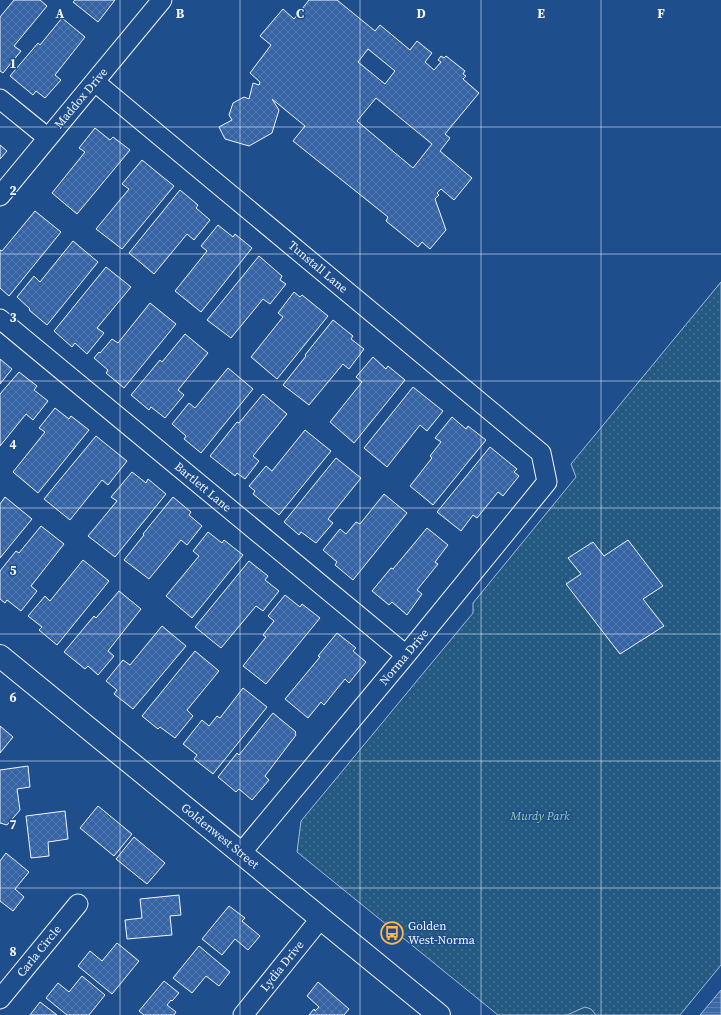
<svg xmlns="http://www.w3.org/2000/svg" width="721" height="1015" font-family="'Source Serif 4',serif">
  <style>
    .grass { fill: url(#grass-dots); stroke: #a8bbd7 }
    .garden { fill: #245a82; stroke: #a8bbd7 }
    .water { fill: url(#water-rules); stroke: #a8bbd7 }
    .building { fill: url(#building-cross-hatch); stroke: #f2f6ff; fill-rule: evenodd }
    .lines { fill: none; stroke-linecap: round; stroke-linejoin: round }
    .minor-casing { stroke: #f2f6ff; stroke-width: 21 }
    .major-casing { stroke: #f2f6ff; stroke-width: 24 }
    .minor { stroke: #1f4e8c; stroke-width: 19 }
    .major { stroke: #1f4e8c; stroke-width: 22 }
    .grid { fill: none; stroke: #f2f6ff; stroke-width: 1; stroke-opacity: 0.55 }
    .labels { text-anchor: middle; stroke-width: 3; stroke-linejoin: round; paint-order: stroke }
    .street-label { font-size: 12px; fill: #f2f6ff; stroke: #1f4e8c }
    .park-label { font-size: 12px; font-style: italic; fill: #97c8a6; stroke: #1f4e8c }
    .poi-label { font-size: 12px; fill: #f2f6ff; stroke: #1f4e8c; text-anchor: start }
    .grid-label { font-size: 13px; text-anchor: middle; font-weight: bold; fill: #f2f6ff; stroke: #1f4e8c; stroke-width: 3; stroke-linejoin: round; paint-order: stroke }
  </style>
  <defs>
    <pattern id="grass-dots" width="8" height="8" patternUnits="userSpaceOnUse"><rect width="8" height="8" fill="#245a82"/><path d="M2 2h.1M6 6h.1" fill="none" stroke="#447295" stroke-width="1.8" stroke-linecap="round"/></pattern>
    <pattern id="water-rules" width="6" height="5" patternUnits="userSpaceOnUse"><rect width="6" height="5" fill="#3b69a3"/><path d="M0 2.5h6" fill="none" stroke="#587fb1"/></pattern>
    <pattern id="building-cross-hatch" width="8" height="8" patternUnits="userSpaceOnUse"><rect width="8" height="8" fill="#3563a3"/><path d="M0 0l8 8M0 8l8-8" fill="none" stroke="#537ab1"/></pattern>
  </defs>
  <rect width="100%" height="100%" fill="#1f4e8c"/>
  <path class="grass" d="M721 282V965L680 1015H498L297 852 301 821 473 613V603L576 477 571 464Z"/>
  <path class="garden" d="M585 1007 591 1009 596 1015H567Z"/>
  <path class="water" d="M721 990V1015H700Z"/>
  <path class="building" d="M14 0H40L47 6 14 46 21 51 3 73 0 71V17Z
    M75 0H115L98 22 73 2Z
    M309 0H337L375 31 380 25 410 50 417 41 432 53 425 62 434 70 441 62 438 60 441 56 444 58 446 56 465 71 463 74 466 76 463 79 479 93 445 134 450 138 440 151 472 178 454 200 441 189 437 193 439 195 435 199 446 230 430 249 422 242 418 247 386 221 388 217 293 141 305 126 272 99 279 110 272 133 249 146 225 139 219 127 232 120 229 115 233 103 244 97 249 99 253 83 259 85 260 82 250 73 271 45 260 36 283 9 294 19ZM368 49 395 71 385 84 358 62ZM376 98 432 144 413 168 357 121Z
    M62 18 85 37 55 75 61 80 45 98 36 91 33 95 10 76 38 43 40 45Z
    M95 128 110 140 113 137 130 150 77 214 52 193 85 152 79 148Z
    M0 145 7 151 0 159Z
    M142 160 174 186 122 249 96 229 129 189 122 184Z
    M180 190 198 205 196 208 210 220 194 240 187 234 154 274 129 253Z
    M35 211 61 232 9 296 0 288V250L2 251Z
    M218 225 233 237 235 234 252 248 201 312 175 291 207 251 201 246Z
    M73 241 98 262 47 325 29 310 30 309 17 297 34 276 40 282Z
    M259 256 282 276 280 280 286 284 270 304 263 299 231 338 207 320Z
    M106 267 131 287 97 328 104 333 87 354 75 343 72 347 54 331Z
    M294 292 300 297 302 295 328 316 277 379 251 357 283 317 278 313Z
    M150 303 176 324 124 388 106 373 108 370 94 358 99 352 100 353 112 339 118 343Z
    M333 320 353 336 351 339 364 349 349 369 343 364 309 405 283 385 306 356 305 355Z
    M185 334 208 353 178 390 184 395 165 418 151 407 149 410 131 395 160 360 162 362Z
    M373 357 386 369 388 366 405 380 354 443 330 422 362 382 356 377Z
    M0 359 12 369 0 384Z
    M228 368 253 389 201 453 184 439 186 436 172 424 189 403 195 408Z
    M19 372 37 386 34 390 48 401 33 420 26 414 0 446V394Z
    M413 387 443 411 427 431 420 425 387 467 364 448Z
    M263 394 287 414 253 456 259 461 245 479 237 473 235 476 210 456 237 422 239 423Z
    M55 408 69 419 71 416 89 430 38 493 13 472 45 432 39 428Z
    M452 417 466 429 468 426 486 440 433 505 410 486 432 458 430 456 441 442 435 438Z
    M305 430 331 451 279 515 253 494 255 491 249 486 266 466 272 471Z
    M96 436 127 461 108 485 102 480 70 520 44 499Z
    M490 447 517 469 514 472 519 476 503 496 498 492 477 518 473 515 461 531 437 512Z
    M336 458 361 478 328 519 333 523 316 543 301 532 299 535 284 522Z
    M132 472 146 483 148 479 166 494 115 557 88 536 117 501 111 497Z
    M384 494 407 513 353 580 335 565 337 562 323 550 340 529 346 534 356 522 360 524Z
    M5 497 32 519 0 558V504Z
    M173 497 191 512 189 515 202 526 187 545 181 540 149 579 124 560 144 535 143 534Z
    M41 526 64 544 31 586 37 591 21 611 7 600 5 603 0 599V571L16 551 19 553Z
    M427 528 448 545 435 562 438 564 417 590 422 594 407 615 392 602 389 605 372 591 391 568 393 569Z
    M208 532 222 543 224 540 243 555 192 618 166 596 199 556 193 551Z
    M628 540 663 586 643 599 664 626 620 654 566 584 581 574 568 558 593 542 604 556Z
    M83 560 109 581 57 645 39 630 42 627 28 616 45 596 50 601Z
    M249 561 268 576 265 580 279 591 263 611 256 606 221 648 195 627Z
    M119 591 141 609 108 651 114 656 98 675 88 666 85 669 64 652 94 616 96 618Z
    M285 595 300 607 302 604 320 618 266 684 243 666 266 637 263 635 274 621 268 616Z
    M162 626 186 646 133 709 114 694 117 690 106 681 123 660 130 665Z
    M337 633 356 648 353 651 366 662 349 683 345 679 324 705 321 702 308 718 285 699 320 657 318 656Z
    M195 651 219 671 187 710 193 716 175 738 160 727 158 729 142 716Z
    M243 688 267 707 213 774 194 759 197 755 183 744 202 720 209 726 217 716 220 718Z
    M273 713 296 732 295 733 296 735 265 776 269 780 252 800 239 789 236 792 218 777 237 753 239 755Z
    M0 726 13 737 0 753Z
    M28 766 30 787 17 789 20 810 7 825 0 823V770Z
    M98 806 132 834 114 856 80 828Z
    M65 811 68 839 48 842 49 856 31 858 26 816Z
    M134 837 165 863 147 884 116 859Z
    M6 853 29 872 15 889 24 897 13 911 0 901V861Z
    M179 895 181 915 170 916 172 935 127 939 125 920 142 918 140 899Z
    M229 906 245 918 242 921 260 936 248 950 235 939 222 955 202 939Z
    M117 943 139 961 112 994 78 966 90 951 102 961Z
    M199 946 230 972 219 986 206 976 192 993 173 978Z
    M82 976 105 995 89 1015H67L46 998 58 983 69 992Z
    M164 981 179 993 172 1001 171 1000 167 1005 176 1012 174 1015H144L139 1011Z
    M318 982 349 1009 344 1015H309L314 1009 315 1011 319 1007 307 996Z
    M40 1002 57 1015H30Z"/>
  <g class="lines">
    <g class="minor-casing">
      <path id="minor" d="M95 82 541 453 547 482 406 655 241 853
        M0 99 48 138
        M0 196 162 0
        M0 319 406 655
        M0 999 78 904
        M243 1015 321 918"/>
    </g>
    <g class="major-casing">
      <path id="major" d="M0 656 439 1015"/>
    </g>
    <use href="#minor" class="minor"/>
    <use href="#major" class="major"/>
  </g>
  <path class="grid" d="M120 0V1015M240 0V1015M360 0V1015M481 0V1015M601 0V1015M0 127H721M0 254H721M0 381H721M0 508H721M0 634H721M0 761H721M0 888H721"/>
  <defs>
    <g id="bus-ring" transform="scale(1.15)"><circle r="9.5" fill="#1f4e8c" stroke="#ffb74d" stroke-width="1.5"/><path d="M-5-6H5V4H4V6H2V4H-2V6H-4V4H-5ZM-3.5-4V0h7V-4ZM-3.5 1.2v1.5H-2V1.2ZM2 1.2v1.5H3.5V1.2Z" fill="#ffb74d"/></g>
  </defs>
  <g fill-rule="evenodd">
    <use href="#bus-ring" x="392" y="933"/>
  </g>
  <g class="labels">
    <g class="street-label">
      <text transform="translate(81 98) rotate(-50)" y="4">Maddox Drive</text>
      <text transform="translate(318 267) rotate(40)" y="4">Tunstall Lane</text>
      <text transform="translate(203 487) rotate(40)" y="4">Bartlett Lane</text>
      <text transform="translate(404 657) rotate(-50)" y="4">Norma Drive</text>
      <text transform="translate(220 836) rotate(39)" y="4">Goldenwest Street</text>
      <text transform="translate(39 951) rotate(-51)" y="4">Carla Circle</text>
      <text transform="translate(282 966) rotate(-51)" y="4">Lydia Drive</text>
    </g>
    <g class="park-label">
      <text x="540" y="820">Murdy Park</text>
    </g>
    <g class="poi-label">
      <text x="408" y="930">Golden<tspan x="408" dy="14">West-Norma</tspan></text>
    </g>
  </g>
  <g class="grid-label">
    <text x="60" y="18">A</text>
    <text x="180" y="18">B</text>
    <text x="300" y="18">C</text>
    <text x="421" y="18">D</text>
    <text x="541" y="18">E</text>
    <text x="661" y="18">F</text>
    <text x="13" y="68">1</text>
    <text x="13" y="195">2</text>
    <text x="13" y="322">3</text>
    <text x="13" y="449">4</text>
    <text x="13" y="575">5</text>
    <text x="13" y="702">6</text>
    <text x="13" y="829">7</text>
    <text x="13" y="956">8</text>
  </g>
</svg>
